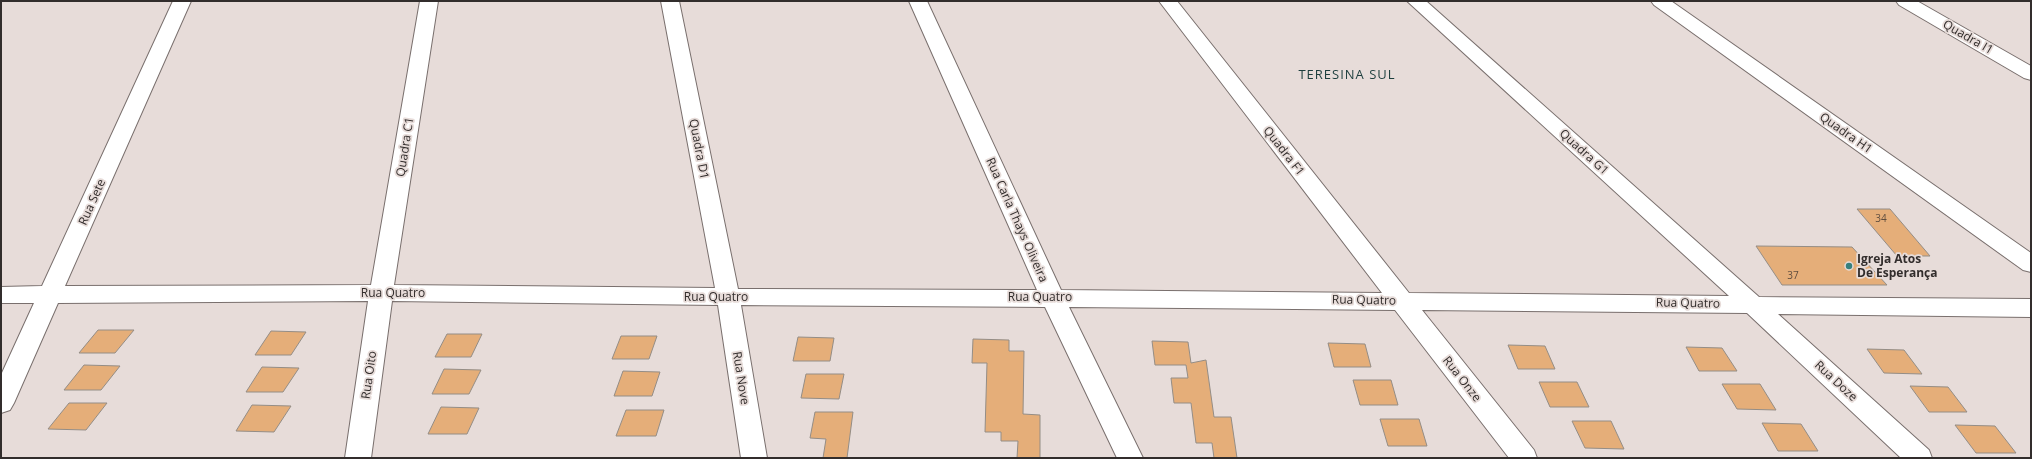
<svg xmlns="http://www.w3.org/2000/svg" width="2032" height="459" font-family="'Open Sans',sans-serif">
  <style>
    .building { fill: #e5ae79; stroke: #948d86 }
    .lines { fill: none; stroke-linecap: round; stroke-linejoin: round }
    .street-casing { stroke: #796f6d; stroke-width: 2 }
    .street { fill: #fff; fill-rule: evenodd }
    .poi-dot { fill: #38807d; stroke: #e7dcd9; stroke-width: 1.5 }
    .labels { text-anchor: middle; stroke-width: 3.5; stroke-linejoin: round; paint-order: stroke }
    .number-label { font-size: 10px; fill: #5f4d3f }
    .street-label { font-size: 12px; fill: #322d2c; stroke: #e7dcd9 }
    .poi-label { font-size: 12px; font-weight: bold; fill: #322d2c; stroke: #e7dcd9; text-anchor: start }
    .neighbourhood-label { font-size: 13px; letter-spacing: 1px; fill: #1c3e3d; stroke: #e7dcd9 }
  </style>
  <rect width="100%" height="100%" fill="#e7dcd9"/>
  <path class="building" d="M1857 209H1890L1930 256H1897Z
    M1756 246 1852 247 1887 285H1782Z
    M98 330H134L115 353H79Z
    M271 331 306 332 291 355H255Z
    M447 334H482L471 357H435Z
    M621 336H657L649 359H612Z
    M798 337 834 338 830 361H793Z
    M973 339 1009 340V351H1024L1023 414 1040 415V458H1017L1018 441H1001V432H985L987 363H972Z
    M1152 341 1188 342 1191 363 1206 360 1214 417H1231L1237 458H1214L1212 443H1196L1191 403H1174L1171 378H1188L1186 365H1155Z
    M1328 343 1365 344 1371 367H1334Z
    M1508 345 1545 346 1555 369H1518Z
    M1686 347 1722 348 1737 371H1699Z
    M1867 349 1904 350 1922 374 1884 373Z
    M84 365 120 366 101 390H64Z
    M262 367 299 368 283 392H246Z
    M444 369 481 370 469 394H432Z
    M623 371 660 372 652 396H614Z
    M806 374H844L839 399 801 398Z
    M1353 380H1391L1398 405H1360Z
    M1539 382H1577L1589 407H1550Z
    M1722 384H1760L1776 410 1737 409Z
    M1910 386 1948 387 1967 412H1929Z
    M69 403H107L86 430 48 429Z
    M252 405 291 406 274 432 236 431Z
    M441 407 479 408 467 434H428Z
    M626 410H664L656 436H616Z
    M815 412H853L847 458H823L826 439 810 438Z
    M1380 419H1419L1427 446H1388Z
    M1572 421H1611L1624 449 1585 448Z
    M1762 423 1801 424 1818 451H1778Z
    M1955 425 1995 426 2016 453H1976Z"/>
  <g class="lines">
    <g class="street-casing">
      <path id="street" d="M173 1H191L65 286 371 285 420 1H438L394 285 715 288 661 1H679L738 289 1037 290 909 1H927L1061 290 1382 293 1159 1H1177L1409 293 1729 296 1407 1H1426L1759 297 2031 299V317L1778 314 1929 450 1932 458H1901L1747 313 1422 310 1534 450 1537 458H1509L1395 310 1069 307 1143 458H1117L1045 307 741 305 767 458H741L718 305 392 301 371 458H345L368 301 58 303 14 403 10 410 1 413V375L34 303H1V287L42 286Z
        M1651 1H1671L2031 253V272L2023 270 1654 5Z
        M1896 1H1917L2031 66V80L2024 78 1899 5Z"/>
    </g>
    <use href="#street" class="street"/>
  </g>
  <circle class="poi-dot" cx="1849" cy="266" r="4"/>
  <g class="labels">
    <g class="number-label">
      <text x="1881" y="222">34</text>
      <text x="1793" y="279">37</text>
    </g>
    <g class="street-label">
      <text transform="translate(1968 37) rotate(30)" y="4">Quadra I1</text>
      <text transform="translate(1846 133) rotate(35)" y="4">Quadra H1</text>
      <text transform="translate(405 147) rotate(-81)" y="4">Quadra C1</text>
      <text transform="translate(699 149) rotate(79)" y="4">Quadra D1</text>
      <text transform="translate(1284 151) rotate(52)" y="4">Quadra F1</text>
      <text transform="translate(1584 152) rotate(42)" y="4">Quadra G1</text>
      <text transform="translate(92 202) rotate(-66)" y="4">Rua Sete</text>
      <text transform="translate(1017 220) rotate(66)" y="4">Rua Carla Thays Oliveira</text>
      <text x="393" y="297">Rua Quatro</text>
      <text x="716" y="301">Rua Quatro</text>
      <text x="1040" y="301">Rua Quatro</text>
      <text transform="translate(1364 300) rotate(1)" y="4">Rua Quatro</text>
      <text transform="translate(1688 303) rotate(1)" y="4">Rua Quatro</text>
      <text transform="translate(369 375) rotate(-82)" y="4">Rua Oito</text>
      <text transform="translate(741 378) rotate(81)" y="4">Rua Nove</text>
      <text transform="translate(1462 379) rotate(52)" y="4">Rua Onze</text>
      <text transform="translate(1836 381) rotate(43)" y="4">Rua Doze</text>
    </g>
    <g class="poi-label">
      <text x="1857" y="263">Igreja Atos<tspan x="1857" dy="14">De Esperança</tspan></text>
    </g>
    <g class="neighbourhood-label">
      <text x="1347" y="79">TERESINA SUL</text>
    </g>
  </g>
  <rect width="2032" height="459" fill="none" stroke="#322d2c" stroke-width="4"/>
</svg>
